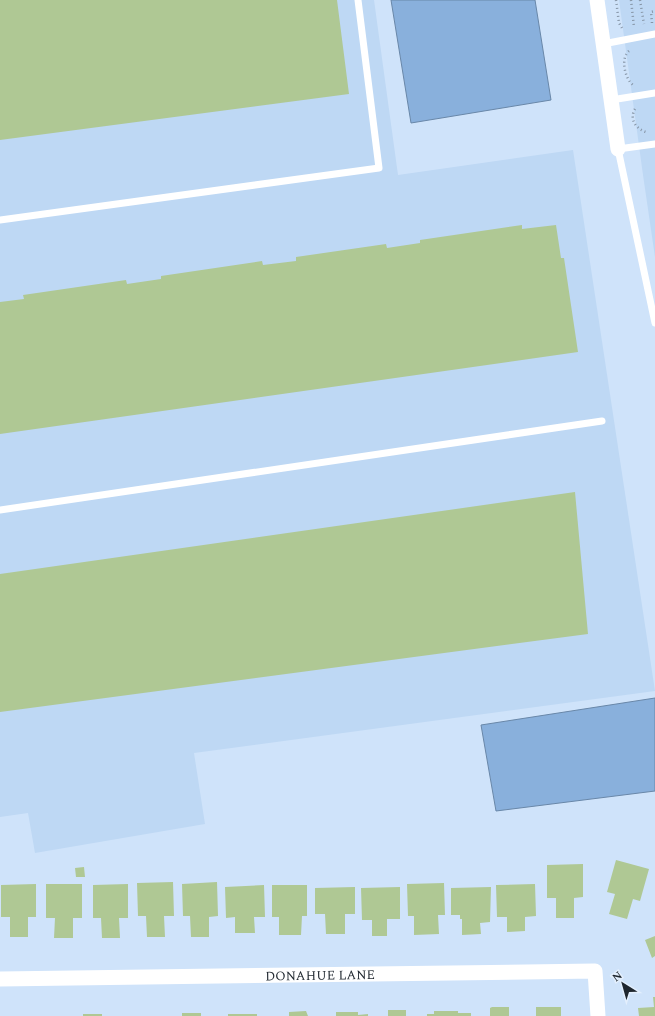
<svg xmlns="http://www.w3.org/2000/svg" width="655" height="1016" font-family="Spectral,serif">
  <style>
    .built { fill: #bed8f4 }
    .water { fill: #89b0dc; stroke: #6987a8 }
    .building { fill: #afc894 }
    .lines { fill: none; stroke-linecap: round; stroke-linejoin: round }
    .path { stroke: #8695a6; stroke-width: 2.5; stroke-dasharray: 1 3; stroke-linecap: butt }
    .lane { stroke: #fff; stroke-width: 7 }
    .street { stroke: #fff; stroke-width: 15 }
    .labels { text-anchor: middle; stroke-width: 4; stroke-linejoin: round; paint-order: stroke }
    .street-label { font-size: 13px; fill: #1e262e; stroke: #e3effd }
  </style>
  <rect width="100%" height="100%" fill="#cfe3fa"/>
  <path class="built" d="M0 0H374L398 175 573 150 655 691 194 753 205 824 35 853 28 813 0 817Z
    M619 0H655V257L643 175Z"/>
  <path class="water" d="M391 0H535L551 100 411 123Z
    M655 698V791L496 811 481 725Z"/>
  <path class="building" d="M0 0H337L349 94 0 140Z
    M522 225V229L556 225 561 258H564L578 352 0 434V302L24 299 23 295 126 280 127 284 161 279V276L262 261 263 265 296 261V257L386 244 387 248 420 243V240Z
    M575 492 588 634 0 712V574Z
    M616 860 649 869 640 901 633 899 627 919 609 914 615 894 607 892Z
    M583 864V897L574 898V918H556V898H547V865Z
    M84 867 85 877H76L75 868Z
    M173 882 174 916H164L165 937H147L146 916H138L137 883Z
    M217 882 218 916 209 917V937H191L190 916H183L182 884Z
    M444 883 445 915H438L439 934 414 935V916H408L407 884Z
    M36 884V917H28V937H10V917H1V885Z
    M46 884H82V918H73V938H54L55 918H46Z
    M128 884V918H119L120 938H102L101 918H93V885Z
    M535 884 536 916 525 917V931L507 932V917H497L496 885Z
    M264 885 265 917H254L255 933H235V917L226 918 225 887Z
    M272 885H307V916H302L301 935H279V917H272Z
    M355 887V914H345V934H326L325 914H315V888Z
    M400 887V919H387V936H372V920H362L361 888Z
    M491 887 490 922 480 923 481 934 462 935V919H460V915H451V888Z
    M655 936V956L652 958 645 940Z
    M653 997H655V1016H639L638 1008 654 1007Z
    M492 1007H509V1016H490V1008Z
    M536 1007H561V1016H536Z
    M388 1010H406V1016H388Z
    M306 1011 308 1016H289V1012Z
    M434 1011H458V1013H471V1016H427V1014H434Z
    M336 1012H358V1015L368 1014V1016H336Z
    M182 1013H201V1016H182Z
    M83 1014H102V1016H83Z
    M228 1014H257V1016H228Z"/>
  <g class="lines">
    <path class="path" d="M616 0 619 23 622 28
      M631 0 634 27
      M640 0 644 24
      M652 23 651 12 655 11
      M629 51C620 58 625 79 633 85
      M635 109C629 119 636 129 646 132"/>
    <path class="lane" d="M603 44 655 34
      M611 100 655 93
      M655 144 618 149 655 323
      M0 220 379 168 358 0
      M0 510 602 421"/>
    <g class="street">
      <path d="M597 0 618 149"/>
      <path id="s1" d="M0 979 595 971 598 1016"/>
    </g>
  </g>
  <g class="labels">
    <g class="street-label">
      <text dy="5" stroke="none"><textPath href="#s1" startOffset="320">DONAHUE LANE</textPath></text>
    </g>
  </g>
  <g transform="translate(623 984) rotate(323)" stroke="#e3effd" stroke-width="3" paint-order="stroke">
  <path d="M0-3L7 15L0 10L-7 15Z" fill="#1e262e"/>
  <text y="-6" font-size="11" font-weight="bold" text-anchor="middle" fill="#1e262e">N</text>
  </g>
</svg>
